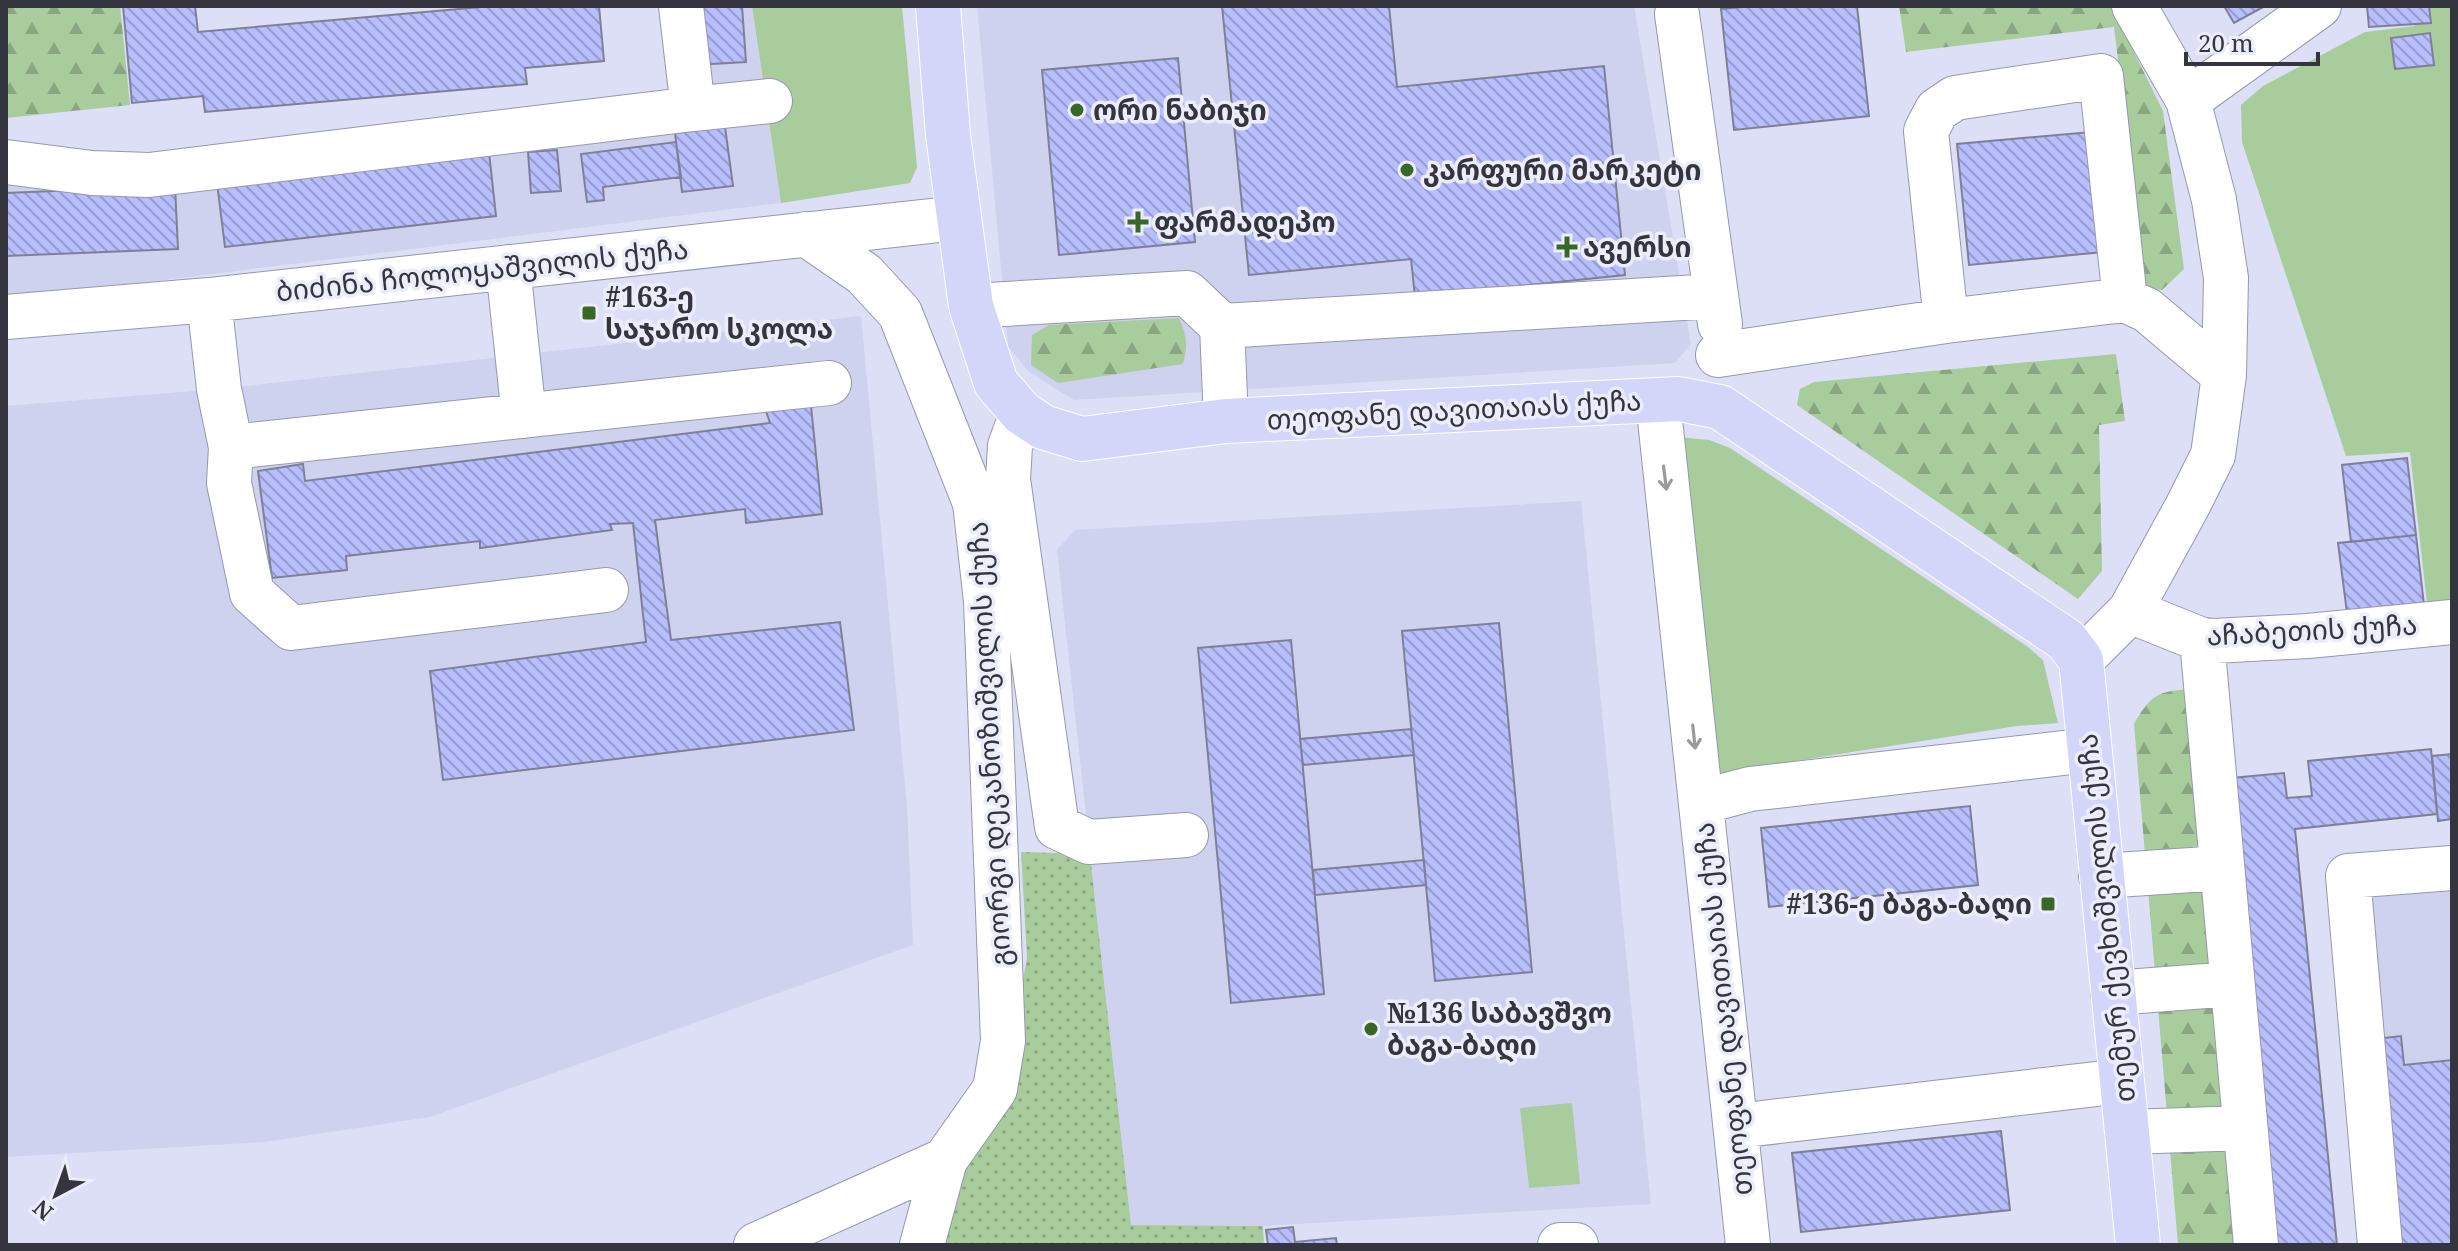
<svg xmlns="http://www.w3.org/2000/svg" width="2458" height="1251" font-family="'Noto Serif','Noto Sans Georgian',serif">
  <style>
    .built { fill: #ced2ef }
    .forest { fill: url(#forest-firs) }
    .park { fill: #a8cc9b }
    .garden { fill: url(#garden-dots) }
    .building { fill: url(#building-back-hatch); stroke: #7e8095; stroke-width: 2 }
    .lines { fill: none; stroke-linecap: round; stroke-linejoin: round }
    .minor-casing { stroke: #9598ad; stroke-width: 46 }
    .major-casing { stroke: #fff; stroke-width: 46 }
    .minor { stroke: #fff; stroke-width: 44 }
    .major { stroke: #d3d6f9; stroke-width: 44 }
    .oneway { stroke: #9a9a9e }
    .poi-dot { fill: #396726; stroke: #ebedfb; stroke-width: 3 }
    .labels { text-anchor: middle; stroke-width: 7; stroke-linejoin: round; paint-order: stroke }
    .poi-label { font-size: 28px; font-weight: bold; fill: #34353e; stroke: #ebedfb; text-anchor: start }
    .street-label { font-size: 28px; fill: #34353e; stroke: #ebedfb }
  </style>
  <defs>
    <pattern id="forest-firs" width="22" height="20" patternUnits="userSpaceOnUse" patternTransform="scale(2)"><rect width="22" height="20" fill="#a8cc9b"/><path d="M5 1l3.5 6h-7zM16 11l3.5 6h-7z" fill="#8aa680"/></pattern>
    <pattern id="garden-dots" width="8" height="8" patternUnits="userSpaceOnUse" patternTransform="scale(2)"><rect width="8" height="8" fill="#a8cc9b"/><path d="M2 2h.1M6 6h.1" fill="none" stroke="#8aa680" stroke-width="1.8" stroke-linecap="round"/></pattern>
    <pattern id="building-back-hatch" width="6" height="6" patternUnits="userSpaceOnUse" patternTransform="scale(2)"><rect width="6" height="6" fill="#b8bdfd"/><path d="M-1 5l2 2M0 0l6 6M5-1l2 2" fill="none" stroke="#969ace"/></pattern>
  </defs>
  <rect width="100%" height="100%" fill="#dddff6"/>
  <path class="built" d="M690 6H752L763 84 700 90Z
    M977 6H1634L1691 344 1675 363 1074 400 1029 372 1008 346Z
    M767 110 781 203 156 281 6 296V170Z
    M861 316 907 807 913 945 430 1117 264 1142 6 1157V406L219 389Z
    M1581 501 1651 1204 1263 1226 1131 1225 1057 550 1075 530Z
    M2452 878V1245H2393L2359 885Z"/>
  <path class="forest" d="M6 6H120L130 105 6 118Z
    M1899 6H2111L2163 111 2184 269 2162 290 2146 288 2114 27 1906 52Z
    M1179 318C1187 335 1188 346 1183 364L1058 383 1031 365 1032 335 1049 325Z
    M2116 354 2125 421 2099 425 2102 571 2078 599 1797 405 1800 389 1814 382Z
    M2201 688 2249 1245H2178L2134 724C2155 688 2162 692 2201 688Z"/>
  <path class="park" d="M752 6H902L917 167 910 183 781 203Z
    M2414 6H2452V611L2428 612 2410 452 2346 456 2242 142 2241 105 2263 86 2365 32 2415 26Z
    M1678 437 1709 440 1730 448 2028 647 2043 660 2058 723 2017 726 1719 773Z
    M1572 1103 1580 1184 1529 1188 1520 1108Z"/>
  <path class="garden" d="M1021 852 1090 854 1131 1225 1263 1226 1264 1245H928L1002 1094 1027 958Z"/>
  <path class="building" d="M123 6H195L198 32 493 6H599L604 61 525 68 527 84 205 112 203 96 132 103Z
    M691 6H742L746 62 695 65Z
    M1222 6H1389L1397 87 1604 66 1625 275 1415 297 1411 259 1249 275Z
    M1753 6H1857L1869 116 1734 130 1721 9Z
    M2224 6H2265L2234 23Z
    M2367 6H2429L2431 23 2369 27Z
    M2430 33 2434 65 2395 69 2391 38Z
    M1178 58 1195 242 1059 255 1042 70Z
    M725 127 733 186 682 192 675 133Z
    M2091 132 2103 252 1969 265 1957 144Z
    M676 142 681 177 603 187 604 200 587 202 581 154Z
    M557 150 561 191 531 193 528 152Z
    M489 152 496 216 225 247 217 183Z
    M175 186 178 249 6 256V193Z
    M811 406 822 514 746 523 745 509 655 520 671 640 840 622 854 730 443 780 430 671 646 642 633 523 610 524 612 530 480 548V541L346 556 347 570 272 578 258 471 303 464 305 481 770 423 766 411Z
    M2407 458 2416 535 2351 542 2342 465Z
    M2416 535 2424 605 2347 613 2338 543Z
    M1499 623 1532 972 1435 981 1402 631Z
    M1291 640 1324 994 1231 1003 1198 648Z
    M1411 729 1414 755 1303 765 1300 739Z
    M2431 749 2437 814 2295 829 2337 1245H2269L2221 779 2284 773 2287 798 2312 796 2308 761Z
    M2452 754V819L2438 821 2432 756Z
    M1970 806 1978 885 1769 907 1761 828Z
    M1424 860 1426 885 1315 895 1313 870Z
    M2401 1036 2404 1065 2452 1060V1245H2394L2376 1039Z
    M2001 1131 2010 1210 1801 1232 1792 1153Z
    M1293 1227 1295 1242 1336 1238 1337 1245H1268L1266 1230Z"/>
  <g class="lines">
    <g class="minor-casing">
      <path id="minor" d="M1677 14 1720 324
        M2188 100 2319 6
        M693 109 770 101
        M6 162 92 173 149 175 693 109 681 6
        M806 234 864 274 900 313 975 503 986 601 1003 1041 995 1089 945 1160 922 1245
        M508 267 524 416
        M209 300 219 389 231 447 229 483 252 593 291 628 606 590
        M971 306 1187 293 1222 326 1226 421
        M6 317 209 300 958 218
        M1946 321 1926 131 1937 110 1955 98 2101 76 2125 300
        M1222 326 1715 296
        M1718 355 1946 321 2125 300 2147 310 2224 375
        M1658 401 1748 1245
        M1022 413 1010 446 1008 479 1057 827 1089 842 1186 835
        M231 447 829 383
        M2130 611 2202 640 2214 641 2308 636 2452 622
        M2202 640 2256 1245
        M2081 660 2130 611 2187 507 2213 455 2224 375 2226 278 2214 200 2188 100 2134 6
        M1701 802 1750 789 2089 750
        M2101 876 2222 868
        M2113 993 2232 984
        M1737 1126 2122 1081
        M2127 1132 2245 1128
        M756 1245 945 1160
        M1560 1245H1576
        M2380 1245 2348 876 2452 868"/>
    </g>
    <g class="major-casing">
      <path id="major" d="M938 6 948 135 971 306 996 383 1022 413 1043 427 1082 439 1226 421 1679 399 1720 407 2066 640 2081 660 2138 1245"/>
    </g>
    <use href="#minor" class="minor"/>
    <use href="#major" class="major"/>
  </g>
  <defs><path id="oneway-shaft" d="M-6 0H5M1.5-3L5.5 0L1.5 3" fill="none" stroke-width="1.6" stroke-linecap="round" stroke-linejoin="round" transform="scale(2)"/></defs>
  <g class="oneway">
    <use href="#oneway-shaft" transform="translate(1665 478) rotate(83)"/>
    <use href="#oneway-shaft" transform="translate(1694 737) rotate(84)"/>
  </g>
  <g class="poi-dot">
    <circle cx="1077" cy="110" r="8"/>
    <circle cx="1407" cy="170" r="8"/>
    <path d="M1134 210h8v8h8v8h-8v8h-8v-8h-8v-8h8z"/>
    <path d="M1563 235h8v8h8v8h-8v8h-8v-8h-8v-8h8z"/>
    <rect x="581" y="305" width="16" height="16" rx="4"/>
    <rect x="2040" y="896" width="16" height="16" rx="4"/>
    <circle cx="1371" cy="1029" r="8"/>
  </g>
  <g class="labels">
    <g class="poi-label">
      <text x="1093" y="120">ორი ნაბიჯი</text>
      <text x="1423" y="180">კარფური მარკეტი</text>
      <text x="1154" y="232">ფარმადეპო</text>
      <text x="1583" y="257">ავერსი</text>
      <text x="605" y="307">#163-ე<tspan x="605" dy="32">საჯარო სკოლა</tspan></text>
      <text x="2032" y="914" text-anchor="end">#136-ე ბაგა-ბაღი</text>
      <text x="1387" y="1023">№136 საბავშვო<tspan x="1387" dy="32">ბაგა-ბაღი</tspan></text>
    </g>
    <g class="street-label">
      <text transform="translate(482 270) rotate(-6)" y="10">ბიძინა ჩოლოყაშვილის ქუჩა</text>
      <text transform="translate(1454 410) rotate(-3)" y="10">თეოფანე დავითაიას ქუჩა</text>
      <text transform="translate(2312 630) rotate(-3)" y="10">აჩაბეთის ქუჩა</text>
      <text transform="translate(989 744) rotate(-93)" y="10">გიორგი დეკანოზიშვილის ქუჩა</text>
      <text transform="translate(2106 918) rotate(-96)" y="10">თემურ ქევხიშვილის ქუჩა</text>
      <text transform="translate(1723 1009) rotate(-96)" y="10">თეოფანე დავითაიას ქუჩა</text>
    </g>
  </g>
  <rect width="2458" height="1251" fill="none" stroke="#34353e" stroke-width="16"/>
  <g transform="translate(56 1195) rotate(221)" stroke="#ebedfb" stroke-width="6" paint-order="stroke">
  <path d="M0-6L14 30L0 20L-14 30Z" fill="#34353e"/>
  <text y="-12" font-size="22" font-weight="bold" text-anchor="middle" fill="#34353e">N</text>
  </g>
  <path d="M2186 52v12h132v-12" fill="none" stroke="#34353e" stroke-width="4"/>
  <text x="2198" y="52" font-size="24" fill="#34353e" stroke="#ebedfb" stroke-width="6" paint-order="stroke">20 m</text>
</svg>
